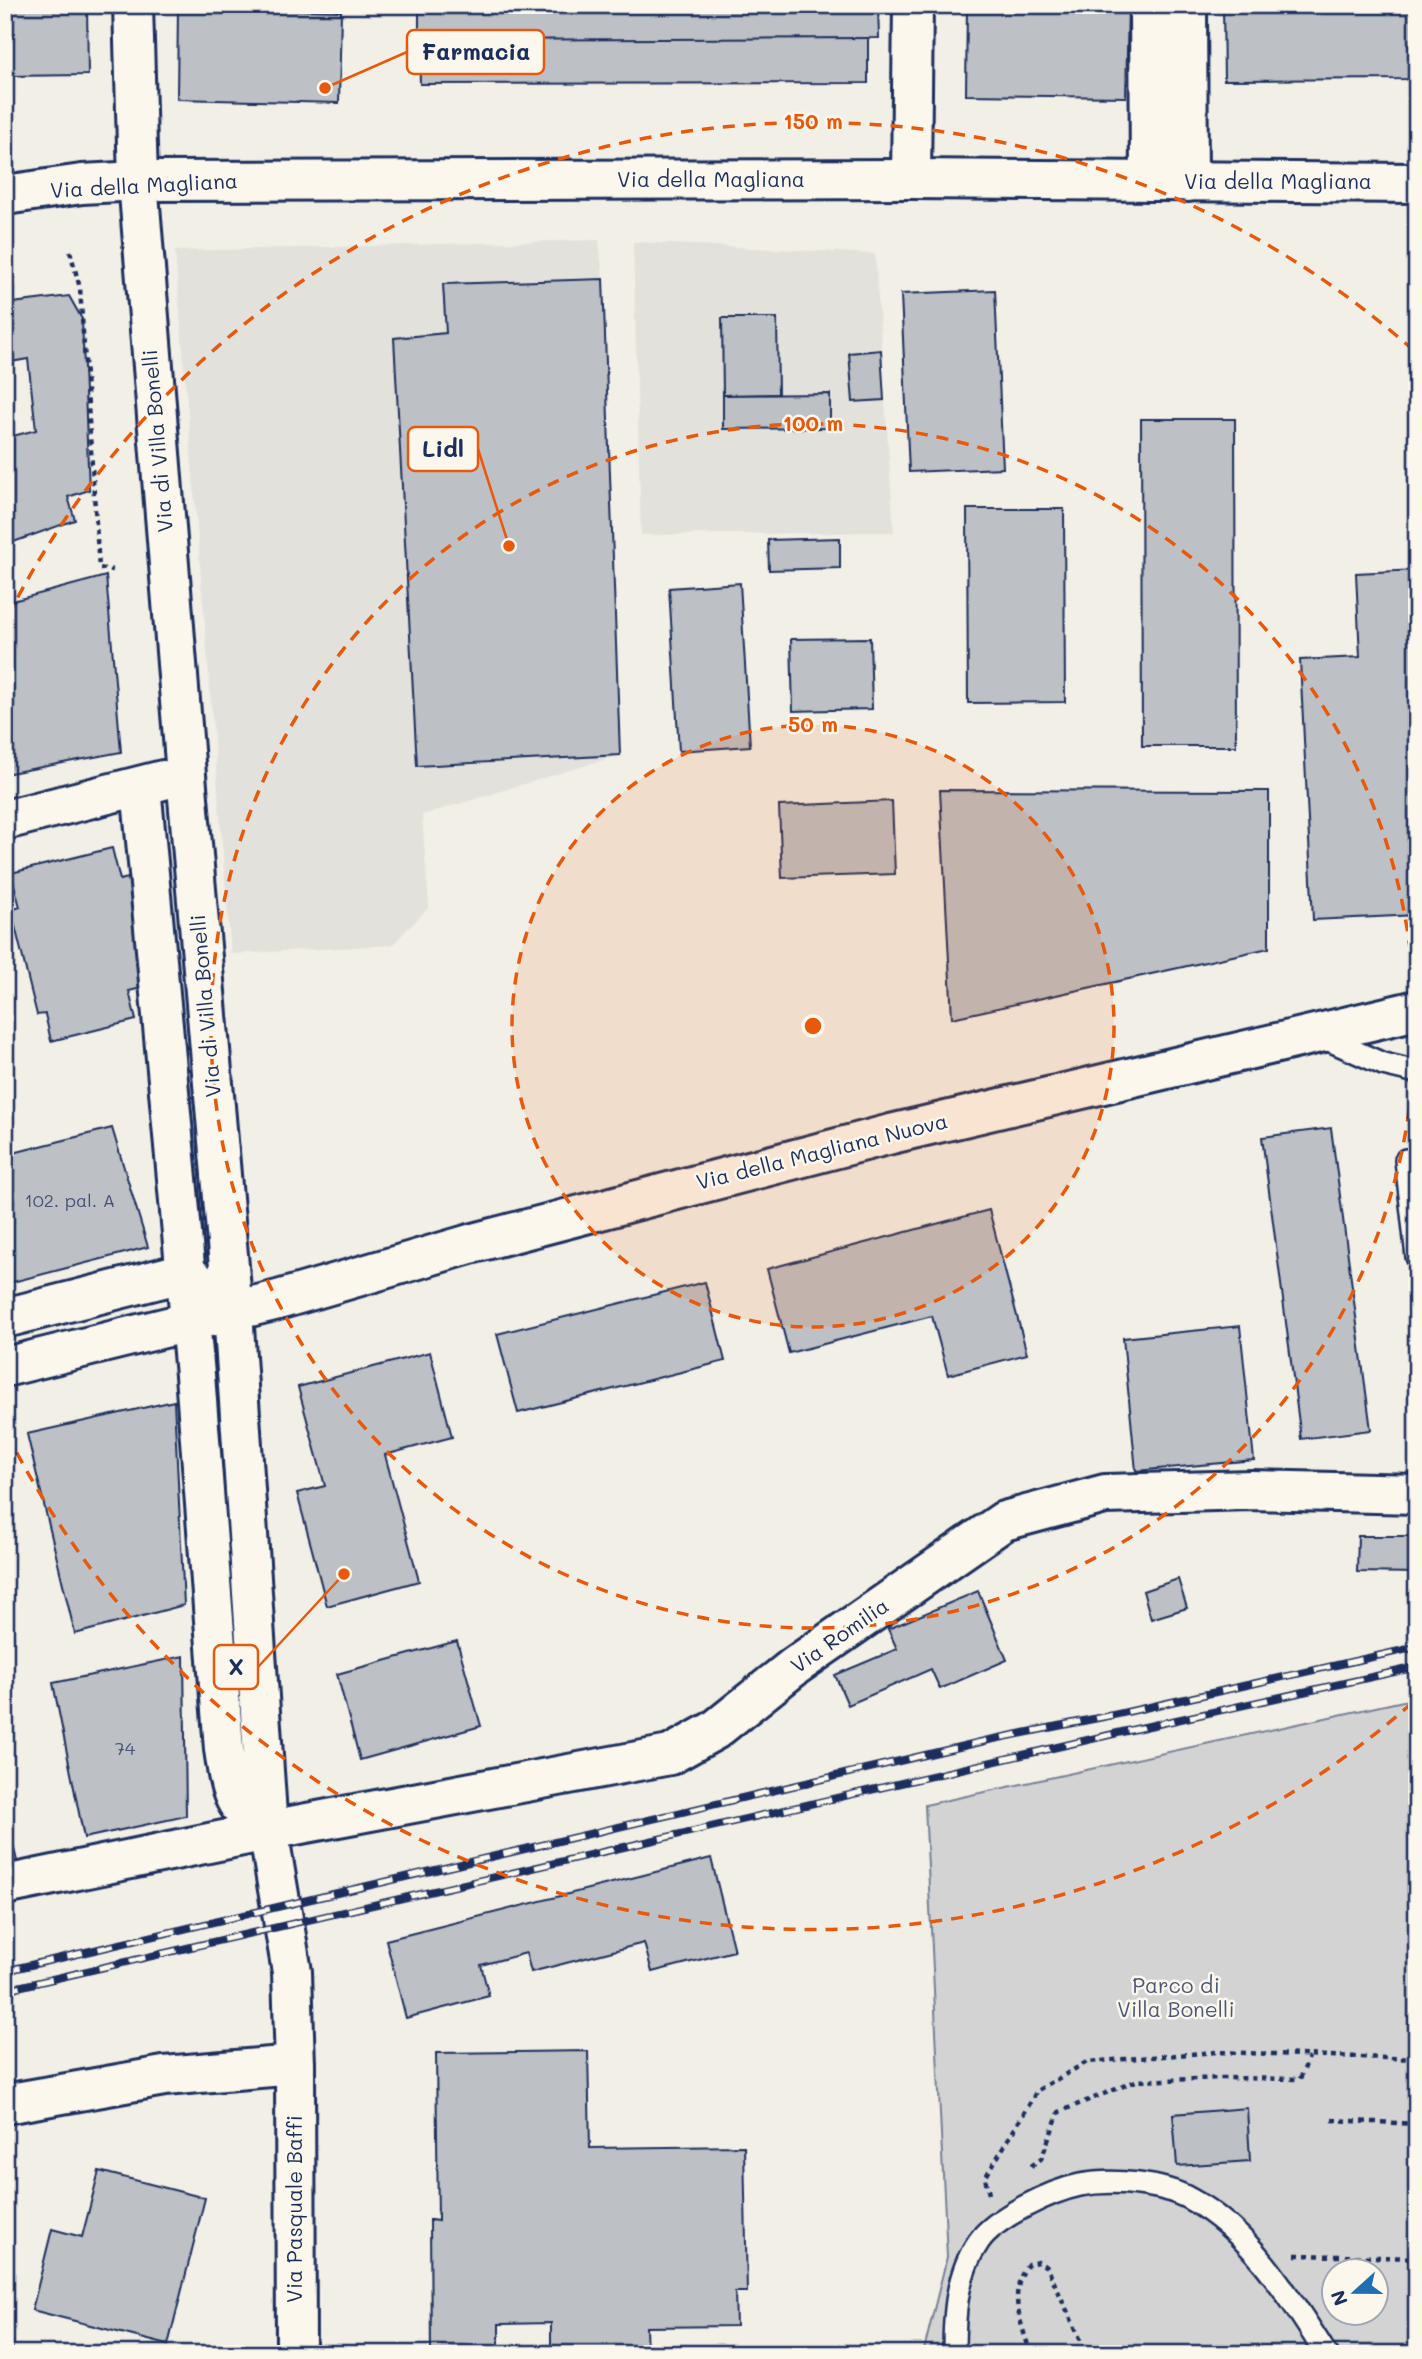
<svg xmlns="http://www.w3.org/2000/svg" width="1422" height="2359" font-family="Mali,sans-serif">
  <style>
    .built { fill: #e2e1dc }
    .green { fill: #d2d3d2; stroke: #768198; stroke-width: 2; fill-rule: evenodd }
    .building { fill: #bdc0c4; stroke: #1b2f5e; stroke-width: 2 }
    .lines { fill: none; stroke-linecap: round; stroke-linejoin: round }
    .service-casing { stroke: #1b2f5e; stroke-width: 26 }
    .minor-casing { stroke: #1b2f5e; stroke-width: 44 }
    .tertiary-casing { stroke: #1b2f5e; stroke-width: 44 }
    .secondary-casing { stroke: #1b2f5e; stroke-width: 44 }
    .path { stroke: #1b2f5e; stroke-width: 4.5; stroke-dasharray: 5 5; stroke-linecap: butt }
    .service { stroke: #fbf7ec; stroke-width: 21 }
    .minor { stroke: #fbf7ec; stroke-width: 38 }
    .tertiary { stroke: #fbf7ec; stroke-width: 38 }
    .secondary { stroke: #fbf7ec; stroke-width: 38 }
    .rail-casing { stroke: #1b2f5e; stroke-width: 8 }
    .rail { stroke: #fbf7ec; stroke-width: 5; stroke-dasharray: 16; stroke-linecap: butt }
    .ring { fill: none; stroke: #e8590c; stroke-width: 3.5; stroke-dasharray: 12 9 }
    .labels { text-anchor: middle; stroke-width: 5; stroke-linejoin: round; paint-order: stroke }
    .number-label { font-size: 18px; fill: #445378 }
    .street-label { font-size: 21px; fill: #1b2f5e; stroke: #fbf7ec }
    .park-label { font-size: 21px; fill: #49587b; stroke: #fbf7ec }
    .centre { fill: #e8590c; stroke: #fbf7ec; stroke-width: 3.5 }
    .ring-label { font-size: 21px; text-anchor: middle; font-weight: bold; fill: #e8590c; stroke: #fbf7ec; stroke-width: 5; stroke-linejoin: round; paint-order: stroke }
    .leader { fill: none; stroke: #e8590c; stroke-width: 2.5 }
    .callout-dot { fill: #e8590c; stroke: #fbf7ec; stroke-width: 2.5 }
    .callout { fill: #fbf7ec; stroke: #e8590c; stroke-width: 2.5 }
    .callout-label { font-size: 23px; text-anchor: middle; font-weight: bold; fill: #1b2f5e }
  </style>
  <rect width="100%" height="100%" fill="#f2efe6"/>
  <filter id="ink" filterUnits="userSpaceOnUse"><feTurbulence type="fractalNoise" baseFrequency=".0143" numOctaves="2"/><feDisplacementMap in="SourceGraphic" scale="14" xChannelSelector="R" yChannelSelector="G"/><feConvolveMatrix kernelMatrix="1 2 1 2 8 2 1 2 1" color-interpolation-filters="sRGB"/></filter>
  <g filter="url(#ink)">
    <path class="built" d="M599 240 603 279 620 755 422 815 429 907 392 945 231 954 175 251Z
      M633 242 875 254 894 532 641 535Z"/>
    <path class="green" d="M1417 1698V2354H923L947 2257 925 1805ZM1334 2272H1376V2314H1334Z"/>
    <path class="building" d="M5 5H87L88 75 5 76Z
      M419 5H878L879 38 419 40Z
      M967 5H1128L1126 97 966 95Z
      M1223 5H1417V79L1224 80Z
      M178 7 341 11 339 103 177 99Z
      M868 38V83L420 84 419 40Z
      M603 279 620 755 417 766 394 338 446 333 443 284Z
      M995 290 1003 468 909 472 901 294Z
      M69 296 82 319 89 490 68 497 75 520 8 544 5 537V438L36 430 28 359 5 363V304Z
      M722 318H777L778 394 723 395Z
      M881 350 884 400 853 402 849 353Z
      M830 394V428L723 429V395Z
      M1141 419H1235L1236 746H1142Z
      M967 509H1064L1065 702 968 703Z
      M840 538V568L769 570 768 540Z
      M1417 570V915L1313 920 1300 660 1360 657 1356 573Z
      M106 576 121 752 5 774V603Z
      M740 583 750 746 679 751 669 588Z
      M870 638 872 709 793 711 791 639Z
      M940 790 1269 791V948L952 1018Z
      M892 801 895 874 782 878 779 806Z
      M112 848 120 880 128 878 154 985 129 991 136 1020 51 1041 45 1014 37 1015 11 910 20 907 11 873Z
      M112 1128 148 1247 5 1284V1155Z
      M1331 1128 1371 1430 1301 1439 1262 1137Z
      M989 1210 1027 1354 948 1375 932 1316 789 1353 767 1269Z
      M705 1282 725 1361 518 1413 497 1334Z
      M1240 1326 1254 1460 1136 1471 1123 1338Z
      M430 1352 452 1437 385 1455 419 1581 327 1606 297 1493 325 1486 298 1387Z
      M174 1401 184 1605 75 1634 27 1434Z
      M1358 1536H1417V1573L1357 1572Z
      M1178 1579 1187 1608 1151 1619 1143 1591Z
      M978 1591 1007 1660 940 1689 931 1669 848 1705 835 1675 897 1649 888 1629Z
      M457 1641 481 1726 360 1760 337 1674Z
      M184 1656 186 1816 84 1838 53 1683Z
      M5 1813 19 1869 5 1871Z
      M711 1858 734 1951 652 1972 644 1943 531 1972 526 1953 481 1965 489 1996 406 2018 386 1940Z
      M588 2051 590 2148 744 2146 747 2292H735L736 2326 646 2327 647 2354H551V2323L499 2324V2354H431L430 2220 438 2221 436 2053Z
      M1247 2108 1250 2161 1177 2166 1173 2114Z
      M99 2171 205 2198 168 2345 32 2310 52 2229 82 2237Z
      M12 2340 13 2354H5V2341Z"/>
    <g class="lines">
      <g class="service-casing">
        <path id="service" d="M1320 1036 1383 1064 1417 1072
          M1406 1160 1417 1257
          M954 2354C954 2315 956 2274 979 2241 996 2217 1051 2191 1080 2185 1112 2179 1162 2183 1190 2199 1251 2232 1290 2297 1326 2354"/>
      </g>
      <g class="minor-casing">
        <path id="minor" d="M133 5 138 181
          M1149 5 1150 181
          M1187 5 1188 182
          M911 179 913 5
          M141 786 195 1375 224 1749C230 1789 231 1809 268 1830
          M5 820 163 780
          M5 1318 186 1272 205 1288
          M5 1885 296 1825 670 1755 715 1730 795 1666 1004 1521 1105 1494 1252 1490 1417 1494
          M5 2104 164 2076 295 2065"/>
      </g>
      <g class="tertiary-casing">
        <path id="tertiary" d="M138 181 186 775 233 1312 268 1830 292 1972 295 2065 296 2354"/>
      </g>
      <g class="secondary-casing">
        <path id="secondary" d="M5 195 82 184 138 181 911 179 1417 183
          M5 1367 278 1300 470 1244 891 1134 1417 1010"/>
      </g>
      <path class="path" d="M70 251 80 288 99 568 113 570
        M1332 2120 1417 2124
        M1031 2166 1041 2159 1059 2112 1136 2081 1224 2078 1300 2079 1309 2057
        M989 2194 985 2178 1038 2090 1087 2062 1216 2052 1417 2059
        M1295 2255 1417 2258
        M1031 2354C1021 2323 1007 2293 1028 2264L1038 2262 1047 2267 1087 2354"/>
      <use href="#service" class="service"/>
      <use href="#minor" class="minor"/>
      <use href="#tertiary" class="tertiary"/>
      <use href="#secondary" class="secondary"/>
      <g class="rail-casing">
        <path id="rail" d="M5 1971 989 1740 1118 1714 1417 1647
          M5 1990 1122 1732 1417 1667"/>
      </g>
      <use href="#rail" class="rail"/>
    </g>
  </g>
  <circle cx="813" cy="1026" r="301" fill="#e8590c" fill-opacity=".12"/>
  <g class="ring">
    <circle cx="813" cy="1026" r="301"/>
    <circle cx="813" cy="1026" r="602"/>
    <path d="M1412 1703A904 904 0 0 1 8 1436M8 616A904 904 0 0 1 1412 349"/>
  </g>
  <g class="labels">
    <g class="number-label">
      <text x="70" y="1207">102. pal. A</text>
      <text x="125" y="1755">74</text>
    </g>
    <g class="street-label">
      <text x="711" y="187">Via della Magliana</text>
      <text x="1278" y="189">Via della Magliana</text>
      <text transform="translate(144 186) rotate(-3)" y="7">Via della Magliana</text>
      <text transform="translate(158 441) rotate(-95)" y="7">Via di Villa Bonelli</text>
      <text transform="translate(206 1006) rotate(-95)" y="7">Via di Villa Bonelli</text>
      <text transform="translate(822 1152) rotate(-14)" y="7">Via della Magliana Nuova</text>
      <text transform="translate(840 1636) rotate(-35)" y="7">Via Romilia</text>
      <text transform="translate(295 2209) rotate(-90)" y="7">Via Pasquale Baffi</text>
    </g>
    <g class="park-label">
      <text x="1176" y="1993">Parco di<tspan x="1176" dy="24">Villa Bonelli</tspan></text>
    </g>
  </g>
  <circle cx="813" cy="1026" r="10" class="centre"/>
  <g class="ring-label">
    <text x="813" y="129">150 m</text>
    <text x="813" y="431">100 m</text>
    <text x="813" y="732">50 m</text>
  </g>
  <path class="leader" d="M325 88L407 52M509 546L478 449M344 1574L258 1667"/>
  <g class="callout-dot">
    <circle cx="325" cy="88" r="7"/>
    <circle cx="509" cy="546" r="7"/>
    <circle cx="344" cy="1574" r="7"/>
  </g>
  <g class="callout">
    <rect x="407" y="30" width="137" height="44" rx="7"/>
    <rect x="408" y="427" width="70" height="44" rx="7"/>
    <rect x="214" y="1645" width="44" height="44" rx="7"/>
  </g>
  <g class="callout-label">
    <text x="476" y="60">Farmacia</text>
    <text x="443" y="457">Lidl</text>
    <text x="236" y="1675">X</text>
  </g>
  <rect width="1422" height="2359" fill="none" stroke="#fbf7ec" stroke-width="28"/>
  <rect x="14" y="14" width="1394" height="2331" fill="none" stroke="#1b2f5e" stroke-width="2.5" filter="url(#ink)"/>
  <g transform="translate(1355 2292) rotate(249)"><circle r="33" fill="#fbf7ec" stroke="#a1a7b3" stroke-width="2"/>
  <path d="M0-5L12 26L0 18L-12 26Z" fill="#1f6fb2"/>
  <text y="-10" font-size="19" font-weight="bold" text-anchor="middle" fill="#1b2f5e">N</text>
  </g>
</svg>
